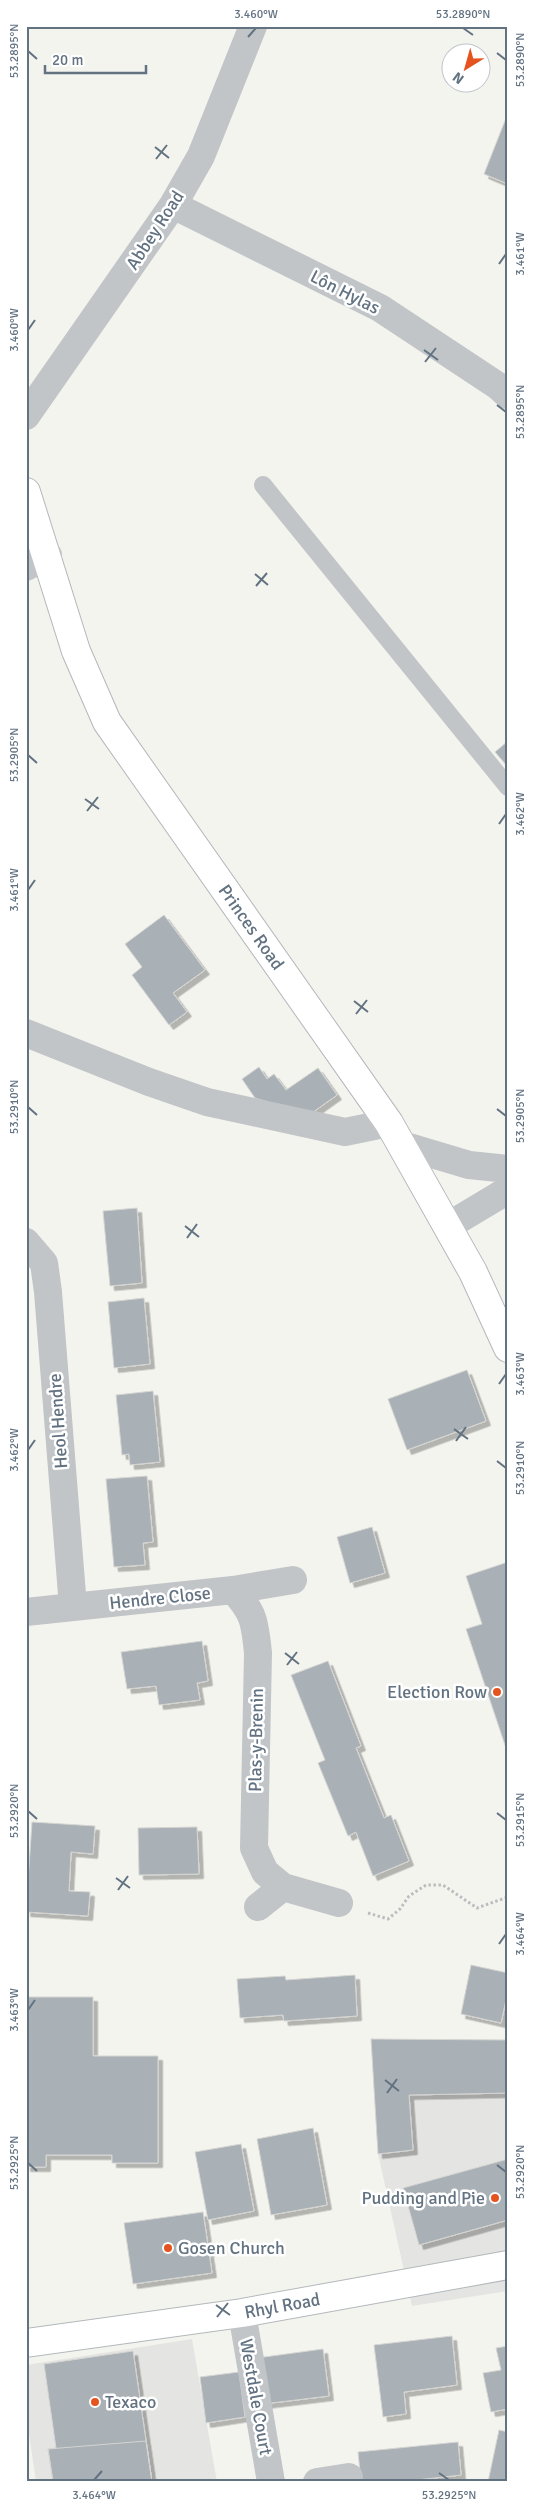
<svg xmlns="http://www.w3.org/2000/svg" width="534" height="2508" font-family="Signika,sans-serif">
  <style>
    .built { fill: #e4e5e3 }
    .building { fill: #a9b0b6; stroke: #d5d5d2; filter: url(#shadow) }
    .lines { fill: none; stroke-linecap: round; stroke-linejoin: round }
    .secondary-casing { stroke: #b3b8bc; stroke-width: 30 }
    .path { stroke: #bbbdbf; stroke-width: 3; stroke-dasharray: 2.5 2.5; stroke-linecap: butt }
    .lane { stroke: #c1c5c8; stroke-width: 18 }
    .street { stroke: #c1c5c8; stroke-width: 28 }
    .secondary { stroke: #fff; stroke-width: 28 }
    .ticks { fill: none; stroke: #627281; stroke-width: 2 }
    .poi-dot { fill: #e5531e; stroke: #fff; stroke-width: 2 }
    .labels { text-anchor: middle; stroke-width: 5; stroke-linejoin: round; paint-order: stroke }
    .street-label { font-size: 18px; fill: #627281; stroke: #fff }
    .poi-label { font-size: 18px; fill: #627281; stroke: #fff; text-anchor: end }
    .neatline { fill: none; stroke: #627281; stroke-width: 2 }
    .ticks-label { font-size: 12px; text-anchor: middle; fill: #627281 }
  </style>
  <defs>
    <filter id="shadow"><feDropShadow dx="4.5" dy="4.5" stdDeviation="0" flood-color="#0004"/></filter>
  </defs>
  <rect width="100%" height="100%" fill="#f4f4ef"/>
  <path class="built" d="M371 2039 508 2040V2291L412 2306 378 2154Z
    M192 2339 217 2482H36L26 2414V2365Z"/>
  <path class="building" d="M508 113V184L484 174Z
    M508 741V767L495 752Z
    M164 915 205 970 173 993 187 1012 169 1025 132 975 142 967 125 944Z
    M259 1067 267 1079 274 1074 286 1090 318 1068 337 1095 309 1115 255 1098 242 1079Z
    M137 1208 142 1283 110 1286 103 1211Z
    M144 1298 150 1364 114 1368 108 1302Z
    M467 1370 486 1421 407 1450 388 1399Z
    M153 1391 160 1462 130 1465 129 1454 122 1455 116 1395Z
    M147 1476 153 1542 143 1543 145 1565 114 1567 106 1479Z
    M372 1527 385 1573 350 1583 337 1537Z
    M508 1562V1754L466 1629 482 1624 466 1576Z
    M202 1641 208 1681 197 1683 200 1700 159 1705 156 1686 127 1689 121 1652Z
    M328 1661 361 1746 356 1748 384 1818 391 1815 409 1861 373 1876 356 1832 348 1836 318 1763 325 1760 291 1675Z
    M32 1822 95 1826 93 1854 71 1852 69 1891 90 1892 88 1916 26 1912Z
    M197 1827 199 1874 139 1875 138 1828Z
    M471 1965 508 1973V1990L501 2023 461 2014Z
    M355 1975 357 2016 284 2021 283 2015 240 2018 237 1979 285 1976 286 1980Z
    M26 1997H93V2056H158V2163H112V2155H46V2167H26Z
    M371 2039 508 2040V2093L409 2095 413 2150 378 2154Z
    M313 2128 327 2205 271 2215 257 2139Z
    M241 2144 254 2211 208 2220 195 2152Z
    M508 2159V2220L419 2245 403 2188Z
    M203 2212 212 2273 133 2284 124 2223Z
    M452 2336 457 2385 404 2392 406 2414 383 2417 374 2345Z
    M508 2346V2409L491 2412 483 2373 501 2370 496 2348Z
    M323 2349 329 2396 263 2404 257 2358Z
    M133 2351 152 2482H53L48 2449 56 2448 44 2364Z
    M239 2372 245 2417 206 2423 200 2377Z
    M499 2430 508 2432V2482H488Z
    M146 2441 152 2482H53L48 2449Z
    M458 2442 461 2475 398 2482H361L358 2452Z"/>
  <g class="lines">
    <g class="secondary-casing">
      <g id="secondary">
        <path id="s1" d="M26 492 76 651 107 722 389 1123 473 1272 508 1348"/>
        <path id="s2" d="M26 2343 242 2313 508 2265"/>
      </g>
    </g>
    <path class="path" d="M368 1913 388 1919 400 1909 409 1896 426 1885H443L477 1908 508 1897"/>
    <path class="lane" d="M263 485 508 787"/>
    <path class="street" d="M173 205 380 308 498 386 508 395
      M26 416 173 205 201 156 253 26
      M26 567 48 555
      M26 1033 149 1082 207 1102 345 1132 389 1123
      M402 1145 469 1165 508 1169
      M448 1226 508 1190
      M26 1242 44 1263 48 1292 73 1607
      M233 1590C254 1612 255 1623 258 1653L254 1848 265 1872 283 1887
      M26 1612 233 1590 293 1580
      M258 1907 283 1887 339 1903
      M242 2313 271 2482
      M317 2482 349 2477"/>
    <use href="#secondary" class="secondary"/>
  </g>
  <path class="ticks" d="M463 28 473 35M248 37 256 28M28 51 37 59M497 53 506 60M155 147 169 158M156 159 167 145M499 264 506 254M28 330 35 320M424 350 438 360M425 362 436 348M497 405 506 412M255 574 268 585M256 586 267 573M28 755 37 763M85 799 99 809M87 811 98 797M499 824 506 814M28 890 35 880M354 1001 368 1012M356 1014 367 1000M28 1107 37 1115M497 1109 506 1116M185 1226 199 1237M187 1238 197 1224M499 1384 506 1374M454 1429 468 1439M456 1441 466 1427M28 1450 35 1440M497 1461 506 1468M285 1653 299 1664M287 1665 297 1652M28 1811 37 1819M497 1813 506 1820M116 1878 130 1888M118 1890 128 1876M499 1944 506 1934M28 2010 35 2000M385 2080 399 2091M387 2093 397 2079M28 2163 37 2171M497 2165 506 2172M216 2305 230 2315M217 2317 228 2303M439 2473 449 2480M94 2480 102 2471"/>
  <g class="poi-dot">
    <circle cx="497" cy="1692" r="5"/>
    <circle cx="495" cy="2198" r="5"/>
    <circle cx="168" cy="2248" r="5"/>
    <circle cx="95" cy="2402" r="5"/>
  </g>
  <g class="labels">
    <g class="street-label">
      <text transform="translate(155 230) rotate(-57)" y="6">Abbey Road</text>
      <text transform="translate(345 292) rotate(27)" y="6">Lôn Hylas</text>
      <text dy="6" stroke="none"><textPath href="#s1" startOffset="495">Princes Road</textPath></text>
      <text transform="translate(58 1421) rotate(-94)" y="6">Heol Hendre</text>
      <text transform="translate(160 1598) rotate(-6)" y="6">Hendre Close</text>
      <text transform="translate(256 1740) rotate(-89)" y="6">Plas-y-Brenin</text>
      <text dy="6" stroke="none"><textPath href="#s2" startOffset="259">Rhyl Road</textPath></text>
      <text transform="translate(256 2397) rotate(80)" y="6">Westdale Court</text>
    </g>
    <g class="poi-label">
      <text x="487" y="1698">Election Row</text>
      <text x="485" y="2204">Pudding and Pie</text>
      <text x="178" y="2254" text-anchor="start">Gosen Church</text>
      <text x="105" y="2408" text-anchor="start">Texaco</text>
    </g>
  </g>
  <rect width="534" height="2508" fill="none" stroke="#ffffff" stroke-width="55"/>
  <g transform="translate(466 68) rotate(217)"><circle r="24" fill="#ffffff" stroke="#c0c7cd"/>
  <path d="M0-4L9 19L0 12L-9 19Z" fill="#e5531e"/>
  <text y="-8" font-size="14" font-weight="bold" text-anchor="middle" fill="#627281">N</text>
  </g>
  <path d="M45 65v8h101v-8" fill="none" stroke="#627281" stroke-width="2.5"/>
  <text x="52" y="65" font-size="15" fill="#627281" stroke="#ffffff" stroke-width="4" paint-order="stroke">20 m</text>
  <rect x="28" y="28" width="478" height="2452" class="neatline"/>
  <g class="ticks-label">
    <text x="256" y="18">3.460°W</text>
    <text x="463" y="18">53.2890°N</text>
    <text transform="translate(14 51) rotate(-90)" y="4">53.2895°N</text>
    <text transform="translate(520 60) rotate(-90)" y="4">53.2890°N</text>
    <text transform="translate(520 254) rotate(-90)" y="4">3.461°W</text>
    <text transform="translate(14 330) rotate(-90)" y="4">3.460°W</text>
    <text transform="translate(520 412) rotate(-90)" y="4">53.2895°N</text>
    <text transform="translate(14 755) rotate(-90)" y="4">53.2905°N</text>
    <text transform="translate(520 814) rotate(-90)" y="4">3.462°W</text>
    <text transform="translate(14 890) rotate(-90)" y="4">3.461°W</text>
    <text transform="translate(14 1107) rotate(-90)" y="4">53.2910°N</text>
    <text transform="translate(520 1116) rotate(-90)" y="4">53.2905°N</text>
    <text transform="translate(520 1374) rotate(-90)" y="4">3.463°W</text>
    <text transform="translate(14 1450) rotate(-90)" y="4">3.462°W</text>
    <text transform="translate(520 1468) rotate(-90)" y="4">53.2910°N</text>
    <text transform="translate(14 1811) rotate(-90)" y="4">53.2920°N</text>
    <text transform="translate(520 1820) rotate(-90)" y="4">53.2915°N</text>
    <text transform="translate(520 1934) rotate(-90)" y="4">3.464°W</text>
    <text transform="translate(14 2010) rotate(-90)" y="4">3.463°W</text>
    <text transform="translate(14 2163) rotate(-90)" y="4">53.2925°N</text>
    <text transform="translate(520 2172) rotate(-90)" y="4">53.2920°N</text>
    <text x="94" y="2499">3.464°W</text>
    <text x="449" y="2499">53.2925°N</text>
  </g>
</svg>
